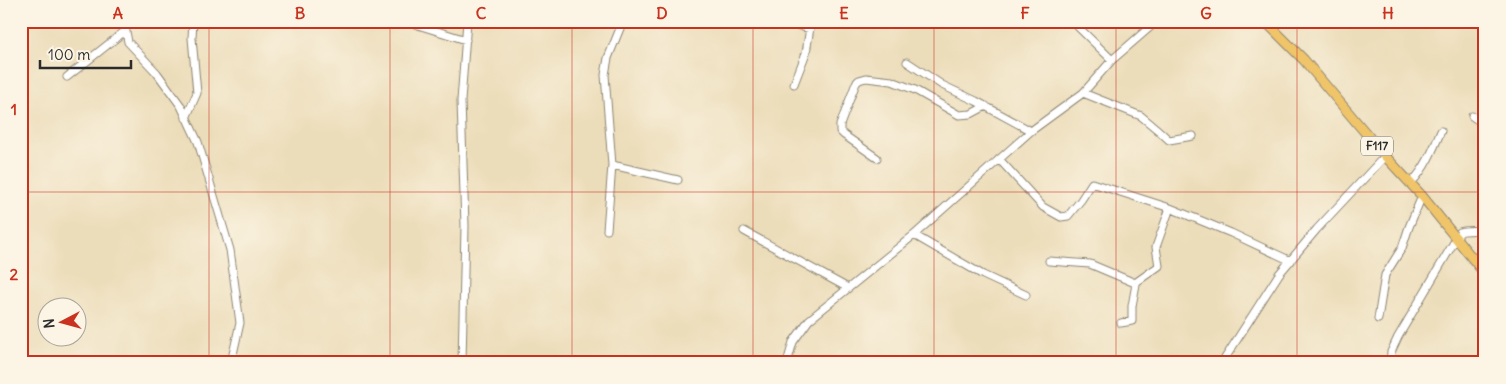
<svg xmlns="http://www.w3.org/2000/svg" width="1506" height="384" font-family="Delius,sans-serif">
  <style>
    .lines { fill: none; stroke-linecap: round; stroke-linejoin: round }
    .minor-casing { stroke: #8c8472; stroke-width: 9 }
    .major-casing { stroke: #8c8472; stroke-width: 11 }
    .minor { stroke: #fff; stroke-width: 7 }
    .major { stroke: #f0c469; stroke-width: 9 }
    .grid { fill: none; stroke: #c8321e; stroke-width: 1; stroke-opacity: 0.55 }
    .labels { text-anchor: middle; stroke-width: 4.5; stroke-linejoin: round; paint-order: stroke }
    .shield { fill: #fcf5e5; stroke: #6a6863; stroke-width: 1 }
    .shield-label { font-size: 12px; font-weight: bold; fill: #2b2b2b }
    .neatline { fill: none; stroke: #c8321e; stroke-width: 2 }
    .grid-label { font-size: 16px; text-anchor: middle; font-weight: bold; fill: #c8321e }
  </style>
  <rect width="100%" height="100%" fill="#fcf5e5"/>
  <filter id="ink" filterUnits="userSpaceOnUse"><feTurbulence type="fractalNoise" baseFrequency=".02" numOctaves="2"/><feDisplacementMap in="SourceGraphic" scale="10" xChannelSelector="R" yChannelSelector="G"/><feConvolveMatrix kernelMatrix="1 2 1 2 8 2 1 2 1" color-interpolation-filters="sRGB"/></filter>
  <filter id="wash" filterUnits="userSpaceOnUse"><feTurbulence type="fractalNoise" baseFrequency=".0096" numOctaves="4" result="noise"/><feDisplacementMap in="SourceGraphic" scale="20" xChannelSelector="R" yChannelSelector="G"/><feGaussianBlur stdDeviation="1.12" result="paint"/><feColorMatrix in="noise" values="0 0 0 0 0 0 0 0 0 0 0 0 0 0 0 0 0 1.4 0 .05"/><feComposite in="paint" operator="in"/></filter>
  <g filter="url(#wash)">
    <rect width="100%" height="100%" fill="#ecddba"/>
  </g>
  <g filter="url(#ink)">
    <g class="lines">
      <g class="minor-casing">
        <path id="minor" d="M124 21 128 42 157 73 181 106 198 142 230 250 240 323 231 363
          M405 21 466 40
          M782 21 810 29
          M1072 21 1112 60
          M907 62 942 85 976 101 1031 131
          M67 77 125 31
          M794 84 806 53 811 21
          M1083 93 1141 116 1158 130 1169 140 1193 136
          M1472 116 1485 125
          M186 118 197 93 192 38 193 21
          M877 158 844 135 840 131V125L856 83 859 80 866 78 892 81 915 90 959 115 971 114 986 106
          M999 159 1043 207 1061 217 1068 216 1081 200 1092 183 1170 208 1156 247 1159 266 1135 283
          M612 165 678 180
          M1411 183C1425 169 1433 150 1441 131
          M1170 208 1231 233 1291 261
          M607 230 612 165 605 75 608 58 623 21
          M744 231 848 288
          M914 235 983 275 1026 295
          M1049 261 1090 264 1135 283
          M1378 319 1385 275 1402 248 1409 227 1422 196
          M1121 323 1132 321V306L1136 284 1135 283
          M462 363 465 226 461 101 467 21
          M787 363 793 342 809 320 914 235 1031 131 1083 93 1112 60 1157 21
          M1222 363 1279 274 1317 229 1385 156
          M1390 363 1391 352 1398 337 1460 232C1464 230 1478 231 1485 230"/>
      </g>
      <g class="major-casing">
        <path id="major" d="M1265 21 1304 60 1385 156 1422 196 1485 274"/>
      </g>
      <use href="#minor" class="minor"/>
      <use href="#major" class="major"/>
    </g>
  </g>
  <path class="grid" d="M209 21V363M390 21V363M572 21V363M753 21V363M934 21V363M1116 21V363M1297 21V363M21 192H1485"/>
  <g class="labels">
    <rect class="shield" x="1361" y="136.5" width="32" height="19" rx="4"/>
    <g class="shield-label">
      <text x="1377" y="150">F117</text>
    </g>
  </g>
  <rect width="1506" height="384" fill="none" stroke="#fcf5e5" stroke-width="55"/>
  <g transform="translate(62 322) rotate(264)"><circle r="24" fill="#fcf5e5" stroke="#a8a49b"/>
  <path d="M0-4L9 19L0 12L-9 19Z" fill="#c8321e"/>
  <text y="-8" font-size="14" font-weight="bold" text-anchor="middle" fill="#2b2b2b">N</text>
  </g>
  <path d="M40 60v8h91v-8" fill="none" stroke="#2b2b2b" stroke-width="2.5"/>
  <text x="48" y="60" font-size="15" fill="#2b2b2b" stroke="#fcf5e5" stroke-width="4" paint-order="stroke">100 m</text>
  <rect x="28" y="28" width="1450" height="328" class="neatline"/>
  <g class="grid-label">
    <text x="118" y="19">A</text>
    <text x="300" y="19">B</text>
    <text x="481" y="19">C</text>
    <text x="662" y="19">D</text>
    <text x="844" y="19">E</text>
    <text x="1025" y="19">F</text>
    <text x="1206" y="19">G</text>
    <text x="1388" y="19">H</text>
    <text x="14" y="115">1</text>
    <text x="14" y="280">2</text>
  </g>
</svg>
